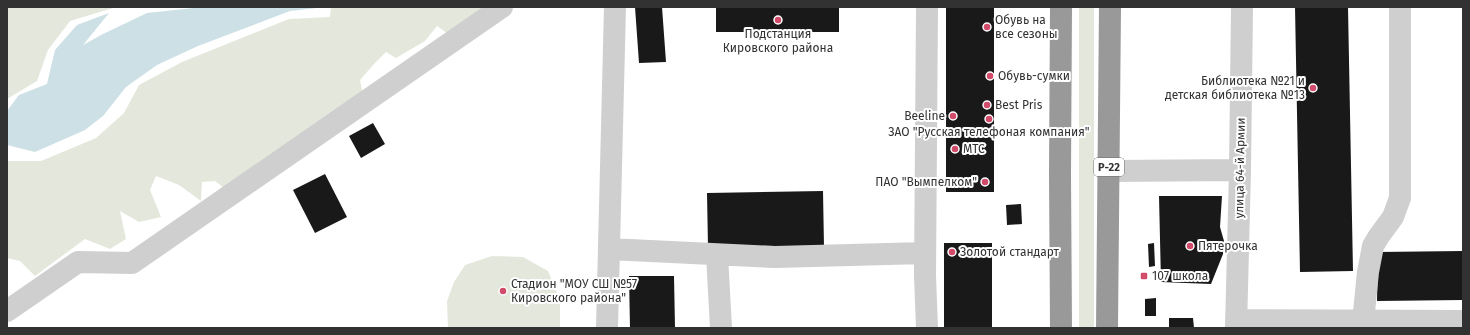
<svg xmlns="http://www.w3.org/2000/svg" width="1470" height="335" font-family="'Fira Sans',sans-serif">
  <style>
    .green { fill: #e4e8dc }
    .water { fill: #cce0e6 }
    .building { fill: #191919 }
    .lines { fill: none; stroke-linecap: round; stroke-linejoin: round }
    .minor { stroke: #cfcfcf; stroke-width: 22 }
    .highway { stroke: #999; stroke-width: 22 }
    .poi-dot { fill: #d24b6b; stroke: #fff; stroke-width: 1.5 }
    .labels { text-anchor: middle; stroke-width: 4; stroke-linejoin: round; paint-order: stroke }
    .shield { fill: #fff; stroke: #707070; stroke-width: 1 }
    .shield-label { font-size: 11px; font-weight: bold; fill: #323232 }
    .poi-label { font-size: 12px; fill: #323232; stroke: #fff; text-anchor: start }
    .street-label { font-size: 12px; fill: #323232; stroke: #fff }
  </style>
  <rect width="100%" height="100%" fill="#fff"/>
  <path class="green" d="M7 7H120L113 8 70 21 48 50 37 81 7 99Z
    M331 7H490L448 34 437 26 425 41 396 58 386 52 374 64 360 80 363 95 224 188 215 181 202 182 201 201 179 185 156 176 150 190 161 217 139 222 120 211 126 239 110 249 85 239 35 276 20 261 7 258V161H41L96 138 124 113 139 85 182 62 289 19 330 17Z
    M1079 7H1094V328H1079Z
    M492 256 523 257 548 271 560 300V328H448L447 301 454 282 465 265Z"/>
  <path class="water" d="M203 7H318L317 8 290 11 198 46 157 65 126 87 103 116 85 130 35 152 7 145V111L19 95 47 84 55 50 77 25 109 13 83 45 103 34 147 13Z"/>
  <path class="building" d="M635 7H662L666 62 639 63Z
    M716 7H839V32H716Z
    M946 7H994V192H946Z
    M1295 7H1348L1353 271 1300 272Z
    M373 123 385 144 361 158 349 136Z
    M325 174 347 217 315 233 293 190Z
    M823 191 824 247 708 248 707 193Z
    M1159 196H1222L1220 227 1224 241 1223 254 1211 284 1161 282Z
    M1021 204 1022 224 1007 225 1006 205Z
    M944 243H992V328H944Z
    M1154 243 1155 266 1149 267 1148 244Z
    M1463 251V300L1377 301 1378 252Z
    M629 276H674L675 328H630Z
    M1156 298V316H1145V299Z
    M1169 318H1193L1194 328H1169Z"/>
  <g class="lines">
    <path class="minor" d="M1109 171 1240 170
      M609 249 775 257 925 253
      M717 255 721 328
      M7 311 78 262 132 263 502 7
      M1236 320 1463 321
      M1363 322 1368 272 1373 246 1379 236 1393 217 1400 198V7
      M607 328 615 7
      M927 328 925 276 927 7
      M1236 328 1240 170 1242 7"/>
    <path class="highway" d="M1061 7 1060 174 1061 328
      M1107 328 1110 7"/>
  </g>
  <g class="poi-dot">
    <circle cx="778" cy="20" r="4"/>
    <circle cx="987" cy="27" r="4"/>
    <circle cx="990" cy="76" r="4"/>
    <circle cx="1313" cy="88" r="4"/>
    <circle cx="987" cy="105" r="4"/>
    <circle cx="953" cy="116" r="4"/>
    <circle cx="989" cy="119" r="4"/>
    <circle cx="955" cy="149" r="4"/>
    <circle cx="985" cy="182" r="4"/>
    <circle cx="1190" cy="246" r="4"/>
    <circle cx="952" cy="252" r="4"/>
    <rect x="1140" y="272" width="8" height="8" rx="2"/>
    <circle cx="503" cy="291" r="4"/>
  </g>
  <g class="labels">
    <rect class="shield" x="1094" y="158" width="30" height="18" rx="3"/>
    <g class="shield-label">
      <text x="1109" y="171">Р-22</text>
    </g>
    <g class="poi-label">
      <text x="995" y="24">Обувь на<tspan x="995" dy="14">все сезоны</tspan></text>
      <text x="778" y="38" text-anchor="middle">Подстанция<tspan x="778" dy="14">Кировского района</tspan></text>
      <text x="998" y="80">Обувь-сумки</text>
      <text x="1305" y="85" text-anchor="end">Библиотека №21 и<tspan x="1305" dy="14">детская библиотека №13</tspan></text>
      <text x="995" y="109">Best Pris</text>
      <text x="945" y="120" text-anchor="end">Beeline</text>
      <text x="989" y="136" text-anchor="middle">ЗАО "Русская телефоная компания"</text>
      <text x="963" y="153">МТС</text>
      <text x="977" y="186" text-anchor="end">ПАО "Вымпелком"</text>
      <text x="1198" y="250">Пятерочка</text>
      <text x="960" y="256">Золотой стандарт</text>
      <text x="1152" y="280">107 школа</text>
      <text x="511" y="288">Стадион "МОУ СШ №57<tspan x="511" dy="14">Кировского района"</tspan></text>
    </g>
    <g class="street-label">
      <text transform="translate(1240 168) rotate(-89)" y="4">улица 64-й Армии</text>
    </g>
  </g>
  <rect width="1470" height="335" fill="none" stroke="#323232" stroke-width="16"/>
</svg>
